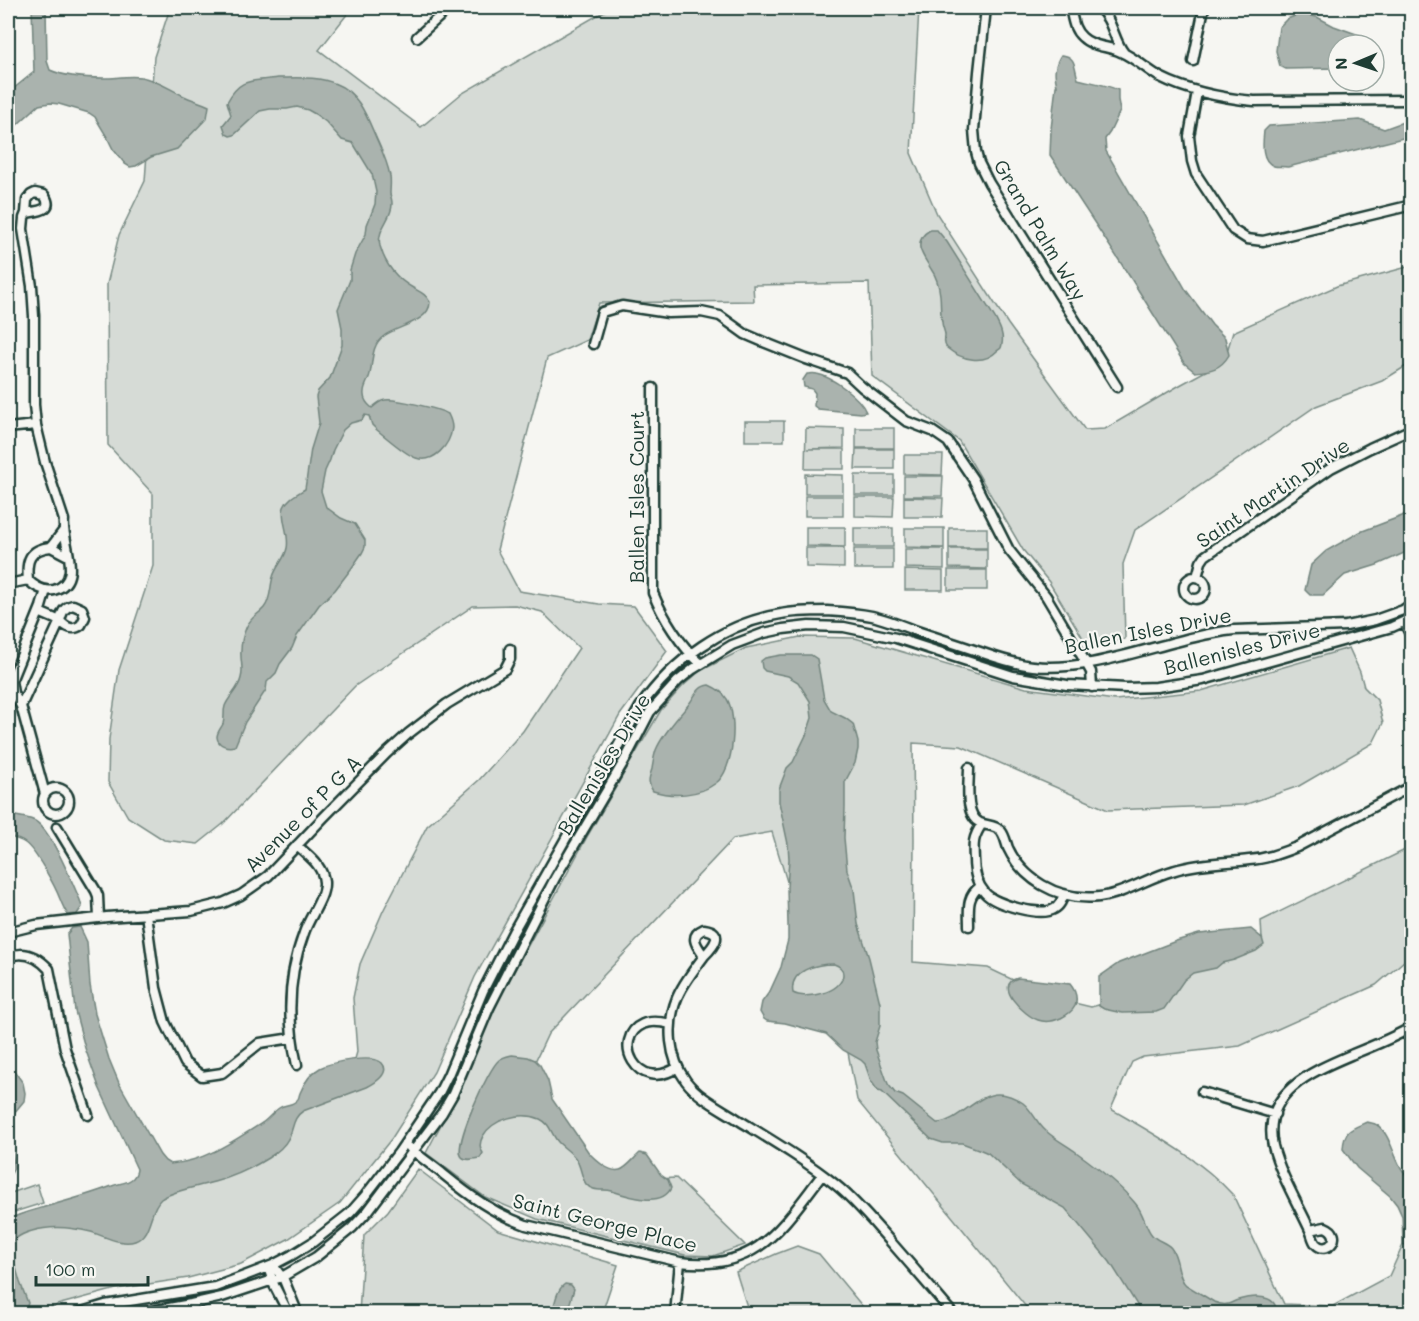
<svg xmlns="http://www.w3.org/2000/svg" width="1419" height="1321" font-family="Mali,sans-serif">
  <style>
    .green { fill: #d6dbd6; stroke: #7a8c85; stroke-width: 1.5 }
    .water { fill: #aab3ae; stroke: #72847d; stroke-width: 1.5; fill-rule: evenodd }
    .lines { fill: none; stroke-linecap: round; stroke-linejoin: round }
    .street-casing { stroke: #1f3d34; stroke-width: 13 }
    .street { stroke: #f6f6f2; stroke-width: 8 }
    .labels { text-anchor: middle; stroke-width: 4.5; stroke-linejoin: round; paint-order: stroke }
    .street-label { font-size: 20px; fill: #1f3d34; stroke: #f6f6f2 }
  </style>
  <rect width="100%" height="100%" fill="#f6f6f2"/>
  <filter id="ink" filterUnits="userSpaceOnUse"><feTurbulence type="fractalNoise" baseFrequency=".0167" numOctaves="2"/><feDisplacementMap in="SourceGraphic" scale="12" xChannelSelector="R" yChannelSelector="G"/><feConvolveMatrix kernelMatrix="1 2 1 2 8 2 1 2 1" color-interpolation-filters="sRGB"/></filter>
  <g filter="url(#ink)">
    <path class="green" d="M170 8H352L319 50 421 127 461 94 610 8H919L911 153 937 214 1008 324 1085 430 1105 429 1180 385 1224 361 1233 332 1337 286 1411 266V363L1382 381 1316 406 1135 530 1123 564 1125 639 1089 648 1049 582 1023 550 959 441 872 376 869 283 753 285 754 301 599 303 587 340 547 358 497 550 519 591 599 604 634 606 667 651 620 715 475 977 434 1072 392 1138 340 1203 288 1239 241 1264 188 1278 116 1289 57 1305 46 1313 8 1314V1228L123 1198 274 1128 353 1066 357 1052 353 998 360 964 383 911 427 826 479 780 523 731 579 648 542 612 515 605 473 606 355 686 223 824 198 844 164 840 128 817 108 782 109 739 119 670 153 566V494L108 445 107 284 119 235 145 181 154 57Z
      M745 421H784V441H745Z
      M806 428 844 429V448L807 449H844V469H805Z
      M856 428H894V448H856Z
      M856 449H894V469H855Z
      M904 455H943L942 475 904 474Z
      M805 474 843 475V494H805Z
      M855 475H894V495H855Z
      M904 476H943L942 496H904Z
      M805 496H843V516H805Z
      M855 497H894L893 517 855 516Z
      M904 497 943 498 942 517H904Z
      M806 527H845V547L806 546Z
      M854 528H893V547H854Z
      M905 528H944V548L905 547Z
      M949 528H987V548H949Z
      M806 548H844V568L806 567Z
      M854 549H893V569H854Z
      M905 549H944V569L905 568Z
      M949 549H987V569L949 568Z
      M905 570 943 571V590H905Z
      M948 570H987V590H948Z
      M800 637 855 638 1026 688 1115 700 1201 691 1349 648 1360 672 1364 687 1377 700 1383 723 1373 743 1299 786 1244 805 1108 810 961 746 913 743 914 839 913 962 988 968 1049 997 1091 1007 1159 989 1262 939 1261 921 1411 847V955L1376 985 1240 1046 1143 1057 1132 1062 1111 1109C1154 1134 1199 1158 1233 1195L1284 1304 1333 1306 1389 1276 1403 1245 1411 1239V1313H1031L857 1100 846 1042 786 988 795 908 772 832 733 839 548 1034 525 1083 592 1169 633 1180 676 1178 745 1245 713 1256 685 1255 537 1219 485 1197 426 1153 457 1094 498 1001 588 835 661 710 683 686 700 671 746 648Z
      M418 1169 498 1230 618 1265 602 1313 359 1314 364 1235 388 1211Z
      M37 1184 43 1203 8 1214V1194Z
      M797 1246 819 1254 868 1313H749L736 1272 776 1254Z"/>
    <path class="water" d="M32 8H46L47 61 50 70C65 77 87 78 104 78 117 78 129 75 141 77 157 80 169 89 184 96 192 100 201 102 209 106L207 118 177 149 151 157 136 166 130 167 125 164 113 149 107 137 95 117 89 113 59 104 50 103 39 105 8 133V93L34 72Z
      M1300 14 1317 17 1334 26 1359 35 1367 40 1369 45H1338V68L1286 69 1280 66 1276 51 1279 27 1287 19Z
      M1061 55C1077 56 1074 68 1078 79 1090 82 1108 85 1118 90V100L1120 111 1110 132 1105 139 1106 151 1186 290 1212 325 1225 338 1229 355C1221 369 1210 371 1195 372L1184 363 1130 277 1050 155 1051 129 1056 86H1057C1054 74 1054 66 1061 55Z
      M278 78C297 78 318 76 336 84 360 93 368 120 378 142 383 153 388 164 390 176 391 182 390 188 390 194 391 197 392 200 392 203 393 218 376 229 380 246 385 264 397 279 413 288 420 292 426 294 430 302 430 322 397 326 384 336 371 345 373 361 370 374 369 380 364 386 364 392 363 399 367 404 372 408 377 404 379 401 385 400 394 398 440 409 448 414 450 418 452 423 452 428 450 445 434 464 416 458 406 455 386 437 377 430L372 425 369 416 365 415 362 420 351 423 343 430 333 450 330 460 325 471 321 491 326 507 341 518 355 524 365 540V547L362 553 351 569 335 590 319 605 297 636 292 648 280 664 276 673 267 682 266 690 245 722 235 746C228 748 218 746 217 737 217 732 221 728 223 724 225 718 223 712 225 706 229 696 239 689 241 678 244 669 240 660 241 651 241 643 243 635 246 628 251 616 257 616 264 608 271 600 270 586 273 577 276 566 285 559 287 548 290 534 280 518 284 507 288 498 297 494 305 489L311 449 319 423 316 397 318 391 330 378 342 345V328L338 309 350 280V270L355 254 366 234 367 225 375 204 376 192 372 174 353 143 342 140 326 122 315 114 308 110 297 107 287 109H270L260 111 234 135 230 136 226 134 223 125 231 115 227 102C241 76 253 82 278 78Z
      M1360 120 1384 129 1403 122 1411 123V136L1288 167C1284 166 1277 167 1274 166 1260 161 1263 141 1264 131L1269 126Z
      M930 230H937L947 242 995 318C999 326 1004 334 1002 344 1001 349 1001 348 997 351 984 365 961 360 947 348 943 344 945 341 945 335 945 331 942 327 942 322 940 313 941 304 940 295 939 286 936 276 931 269 927 262 922 256 920 248 919 240 923 234 930 230Z
      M807 374C810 374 813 373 817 374 832 377 860 397 866 412L861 413 818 409 814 406 815 393 812 389 804 387 803 380Z
      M1411 509V550L1377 565 1345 575 1323 595H1310L1305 590 1311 565 1326 551 1360 532 1402 516Z
      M781 655H811L817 659 824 699 831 711 845 718 853 724 858 742V749L855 763 845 782V807L844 838 847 870 854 890 858 924 869 958 880 1003V1026L875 1042 876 1050 888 1084 895 1093 903 1096 937 1123C957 1123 976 1094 998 1094 1007 1094 1016 1098 1023 1103 1033 1111 1037 1124 1046 1131 1055 1139 1066 1145 1076 1152 1097 1167 1119 1184 1135 1203 1144 1213 1145 1227 1152 1235 1157 1241 1166 1242 1171 1248 1180 1259 1176 1275 1186 1285L1214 1302C1219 1304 1224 1305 1228 1304 1232 1303 1234 1301 1238 1300 1251 1296 1278 1293 1276 1313H1141L1139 1308 1110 1262 1065 1208 1021 1184 988 1153 981 1150 962 1143H943L931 1139 882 1092 878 1091 871 1081 865 1064 861 1060 843 1050 826 1034 785 1023 767 1021 764 1019 760 1012 762 1002 770 991 781 967 788 940V925L787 888 789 859 788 844 779 802V789L787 768 793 762 807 733 812 718 810 701 798 682 788 676 765 671 762 668 761 661 765 658ZM834 964C839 966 843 968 843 974 843 993 805 1000 793 993 789 970 816 964 834 964Z
      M709 685C716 688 723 692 727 699 738 717 734 770 716 783 699 796 672 797 653 791 647 782 649 778 652 769 653 763 654 756 656 750 663 733 678 718 689 704 695 696 698 686 709 685Z
      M8 815C16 816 27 817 35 821 51 830 72 882 80 900L82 907 77 914 68 915C63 908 63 906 60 899 55 886 36 851 25 843 20 839 14 838 8 837Z
      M80 927 87 942 90 985 95 1014 109 1059 119 1083 160 1155 165 1161 170 1164C204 1162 234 1141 262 1123 268 1119 273 1112 279 1108 285 1104 291 1106 296 1101 300 1098 298 1098 300 1093 304 1083 309 1074 320 1068 331 1062 373 1054 382 1063 391 1073 375 1083 367 1087L303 1111C292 1118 294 1129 288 1139 284 1147 276 1153 268 1158 252 1168 233 1177 214 1182 200 1186 172 1191 161 1199 149 1209 152 1235 135 1241 122 1246 104 1236 91 1232 71 1227 51 1225 32 1231 21 1234 11 1239 8 1250L16 1268 20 1282 28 1303 26 1309 22 1313 12 1312 8 1313V1220C19 1213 35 1210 48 1206 70 1200 91 1194 112 1186 119 1183 127 1184 133 1178 137 1174 136 1174 137 1169L99 1087 85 1048 75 1011 67 934 72 928Z
      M1251 929 1262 938 1264 945 1256 951 1234 960 1222 963 1216 968 1193 973 1184 980 1164 1009 1156 1012 1122 1013 1104 1009 1099 1006V977L1119 963 1176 941 1199 934Z
      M1018 978 1070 984C1075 990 1078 998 1075 1006 1072 1012 1067 1015 1061 1018 1054 1021 1046 1023 1038 1020 1025 1016 992 985 1018 978Z
      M8 1040 10 1065 23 1083 25 1093 24 1101 14 1113 10 1125 14 1168 8 1179V1105L11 1094 8 1081Z
      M512 1055 528 1057 535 1060 540 1065 548 1081 552 1099 589 1153C596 1160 609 1173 620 1170 627 1168 634 1158 640 1153L647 1155 661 1175 668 1180 671 1188C662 1208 627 1196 612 1191 603 1189 592 1192 586 1184 581 1177 581 1166 576 1159 572 1153 564 1148 559 1143 551 1135 551 1124 540 1119 521 1111 493 1119 483 1136 479 1143 479 1148 483 1153L480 1158C474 1159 466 1161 462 1157 452 1147 488 1069 499 1060 503 1057 508 1056 512 1055Z
      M1367 1122C1370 1123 1374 1123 1377 1125 1393 1135 1394 1168 1411 1179V1244L1403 1245 1402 1216 1397 1205 1390 1196 1357 1168 1343 1149C1344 1130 1351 1129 1367 1122Z
      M565 1284 571 1285 574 1289 567 1313H552C555 1304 556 1290 565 1284Z"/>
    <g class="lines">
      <g class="street-casing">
        <path id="street" d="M986 8 979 72 974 130 976 152 979 163 989 183 1117 387
          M1070 8C1073 19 1073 29 1082 37 1092 47 1108 46 1121 52 1135 58 1146 69 1160 77 1190 92 1221 98 1254 101L1412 100
          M1099 8C1113 20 1113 39 1124 53
          M417 37 449 8
          M1193 61 1204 8
          M1197 92 1189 136 1192 161 1196 174 1233 230 1247 239 1263 241 1412 205
          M26 213C37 211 55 211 44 195L35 193 31 195 27 200 26 213 24 218 23 229 32 286 34 316V405L36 425 45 462 64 520C61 541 85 581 54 590 43 592 35 587 28 580 26 561 29 549 51 547L68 556
          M593 344 602 312 622 306 668 313 701 312 720 316 745 334 766 343 806 359 847 373 862 387 906 421 932 431 948 442 973 479 1009 550 1046 596 1086 663 1091 672 1092 687
          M653 388V593C663 618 681 646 701 664
          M8 428 36 425
          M51 547 64 530
          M1184 588a11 11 0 1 1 22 0a11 11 0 1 1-22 0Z
          M1197 577 1201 562 1205 556 1331 468 1370 448 1412 429
          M8 584 28 580
          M73 605 82 609 85 617 81 625C73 631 67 628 60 621 62 612 64 607 73 605Z
          M1407 618 1408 620 1407 628 1412 637
          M21 706 60 621 39 612
          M969 768C969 784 964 815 980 823 987 826 995 825 1001 831 1005 836 1006 843 1008 848 1015 863 1027 876 1042 885 1059 895 1079 899 1099 897 1125 894 1147 878 1172 871 1197 863 1223 863 1249 860 1266 859 1281 853 1297 847L1412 786
          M43 801a13 13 0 1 1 26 0a13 13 0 1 1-26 0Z
          M45 794 21 706 13 693 11 681 41 607 46 590
          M982 824C973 837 973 843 974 859 974 872 976 883 985 893 996 905 1041 917 1054 909 1060 906 1062 900 1064 894
          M57 827 96 891 98 896 99 918
          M146 914 156 988 165 1022 185 1063 202 1076 222 1073 260 1043 292 1038
          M969 926C969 911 966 896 980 887
          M704 929C726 932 713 947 704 956 697 946 688 936 704 929Z
          M8 932 36 925 107 917 191 911 223 903 241 895 268 876 324 817 387 753 408 734 447 704 505 669 510 659V649
          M704 956C694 970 683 983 677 998 666 1025 669 1058 686 1081 699 1098 720 1108 737 1119 771 1140 805 1160 836 1185 856 1201 873 1222 890 1241 911 1265 932 1289 953 1314
          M8 957C24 950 38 957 49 969L65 1049 88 1115
          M671 1024C662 1022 651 1020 643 1024 611 1038 636 1095 678 1067
          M1406 1031 1412 1040
          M297 1065C287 1021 288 975 304 933 309 917 325 898 324 882 323 865 308 856 297 845
          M1202 1092 1275 1114
          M410 1148C420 1157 432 1165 443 1174 470 1196 493 1213 526 1225L680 1262C757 1272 781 1228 822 1175
          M1325 1227C1345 1235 1327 1256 1316 1244 1313 1241 1312 1234 1310 1230Z
          M1310 1230C1298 1204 1280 1174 1273 1146 1261 1092 1313 1071 1353 1054 1373 1046 1393 1038 1412 1027
          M273 1265 284 1280 298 1314
          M268 1267 274 1285 289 1314
          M75 1314 105 1305 215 1287 247 1275 273 1265 292 1255 313 1242 350 1213 365 1196 399 1152 439 1093 448 1075 483 991 513 932 640 707C673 660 724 623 781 614 796 611 811 611 827 611 842 612 857 613 872 616 885 619 898 624 911 629 934 637 957 644 980 652 997 658 1015 664 1033 666 1098 673 1169 637 1234 630L1346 626 1375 620 1403 610 1412 604
          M136 1314 191 1304 222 1297 282 1277 316 1257 352 1228 368 1211 442 1113 453 1094 489 1008 555 878 626 758 650 712 678 681 693 669 732 645 764 633 783 629 809 626 844 627 896 638 1013 676 1067 685 1126 688 1156 687 1203 680 1392 627 1412 618
          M675 1314 680 1262"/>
      </g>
      <use href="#street" class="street"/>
    </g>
  </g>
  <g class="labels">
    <g class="street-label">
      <text transform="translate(1040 230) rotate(59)" y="7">Grand Palm Way</text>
      <text transform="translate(1273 493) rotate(-34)" y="7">Saint Martin Drive</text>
      <text transform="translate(637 497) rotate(-90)" y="7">Ballen Isles Court</text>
      <text transform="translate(1148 631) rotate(-11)" y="7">Ballen Isles Drive</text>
      <text transform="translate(1242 649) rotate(-14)" y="7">Ballenisles Drive</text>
      <text transform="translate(604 764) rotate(-59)" y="7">Ballenisles Drive</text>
      <text transform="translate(303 814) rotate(-45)" y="7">Avenue of P G A</text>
      <text transform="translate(605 1223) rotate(14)" y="7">Saint George Place</text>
    </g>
  </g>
  <rect width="1419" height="1321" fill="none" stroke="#f6f6f2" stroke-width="30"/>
  <rect x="15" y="15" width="1389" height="1291" fill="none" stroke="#1f3d34" stroke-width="2" filter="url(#ink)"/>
  <g transform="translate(1356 63) rotate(268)"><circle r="28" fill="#f6f6f2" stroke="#a0aca6" stroke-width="1.5"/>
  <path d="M0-4.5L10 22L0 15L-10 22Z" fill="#1f3d34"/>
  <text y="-9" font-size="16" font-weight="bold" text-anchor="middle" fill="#1f3d34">N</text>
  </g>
  <path d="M36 1276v9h112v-9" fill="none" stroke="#1f3d34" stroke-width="3"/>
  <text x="45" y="1276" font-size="18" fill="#1f3d34" stroke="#f6f6f2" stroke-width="4.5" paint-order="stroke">100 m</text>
</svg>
